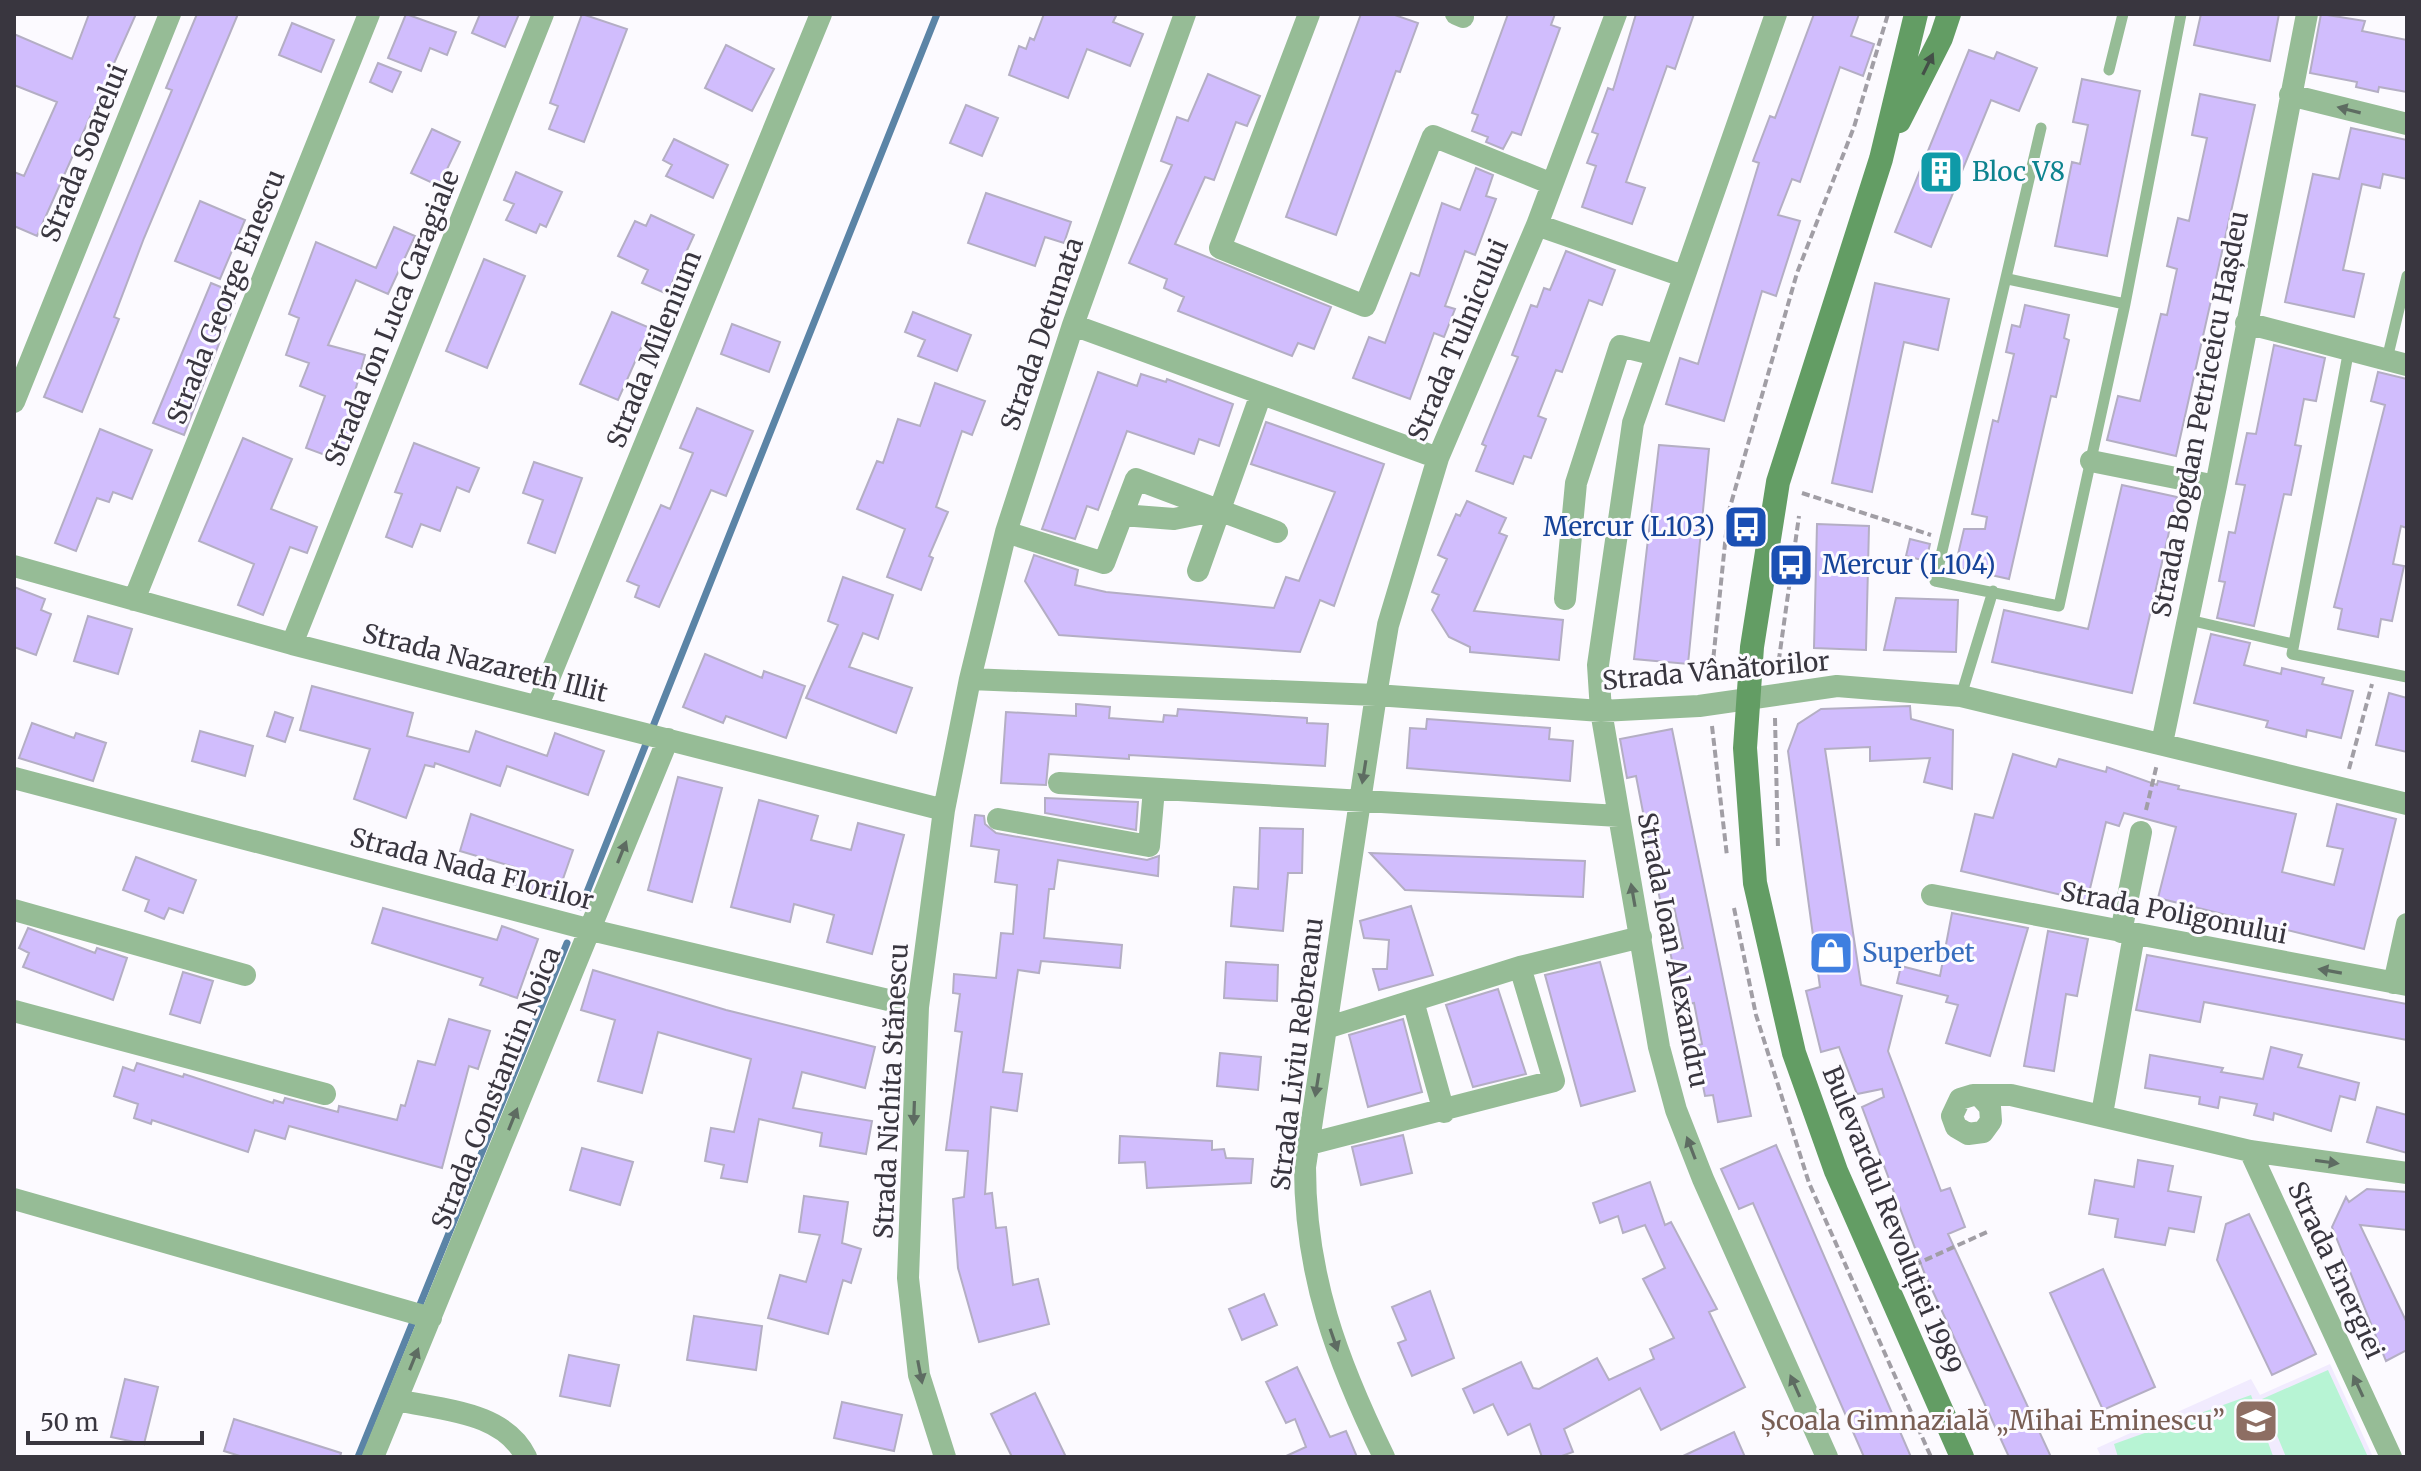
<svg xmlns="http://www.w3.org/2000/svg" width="2421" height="1471" font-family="Merriweather,serif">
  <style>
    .built { fill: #f1ebfe }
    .pitch { fill: #b7f4d4 }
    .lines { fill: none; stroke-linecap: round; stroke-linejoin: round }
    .stream { stroke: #5b84a6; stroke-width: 7 }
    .building { fill: #d1bdfd; stroke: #b4aec4; stroke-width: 2 }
    .path { stroke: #a19ea5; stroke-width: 4; stroke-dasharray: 8 4; stroke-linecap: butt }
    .lane { stroke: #96bc96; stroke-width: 11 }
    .street { stroke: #96bc96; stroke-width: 22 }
    .secondary { stroke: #639d64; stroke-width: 24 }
    .oneway { fill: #445048 }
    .oneway2 { fill: #5e6c62 }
    .labels { text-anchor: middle; stroke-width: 6; stroke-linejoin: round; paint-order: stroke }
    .street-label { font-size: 26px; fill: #39363f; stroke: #fcfaff }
    .culture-label { font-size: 26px; fill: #0d838f; stroke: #fcfaff; text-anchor: start }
    .transit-label { font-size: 26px; fill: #164399; stroke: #fcfaff; text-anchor: end }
    .shop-label { font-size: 26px; fill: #366cbe; stroke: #fcfaff; text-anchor: start }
    .education-label { font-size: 26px; fill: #785e54; stroke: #fcfaff; text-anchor: end }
  </style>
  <rect width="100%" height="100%" fill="#fcfaff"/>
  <path class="built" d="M2330 1364 2373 1457H2101L2097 1448 2251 1379 2260 1395Z"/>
  <path class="pitch" d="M2328 1370 2368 1457H2286L2262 1399Z
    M2251 1395 2273 1456 2118 1457 2114 1444Z"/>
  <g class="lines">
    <path class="stream" d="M581 907 937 14
      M358 1457 567 943"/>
  </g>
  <path class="building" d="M89 14H136L37 236 14 226V172L24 176 57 102 14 85V34L72 59Z
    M197 14H238L144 238 114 317 119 319 82 412 44 397 172 90 166 88Z
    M406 14 456 32 447 55 430 48 421 71 388 58Z
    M480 14H519L505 47 472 33Z
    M582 14 627 29 584 142 549 129 558 106 550 103Z
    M1044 14H1117L1113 22 1143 34 1130 66 1087 49 1068 98 1009 75 1019 46 1026 49 1030 38 1034 40Z
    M1361 14H1392L1418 23 1400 72 1396 71 1336 235 1286 217Z
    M1508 14H1555L1551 25 1560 28 1521 135 1512 132 1503 149 1486 142 1488 137 1472 131 1478 115 1472 113Z
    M1636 14H1694L1675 69 1667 66 1626 182 1645 188 1632 224 1582 207 1596 166 1587 163 1598 134 1592 132 1608 88 1613 90Z
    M1814 14H1859L1851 36 1874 44 1863 76 1840 67 1800 182 1792 179 1778 215 1800 221 1776 296 1762 291 1724 421 1666 404 1680 358 1698 364 1759 163 1753 161 1770 116 1775 118Z
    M2201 14H2279L2270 61 2194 45Z
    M2321 14 2365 21 2362 31 2407 40V92L2379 87 2378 92 2356 87 2357 82 2310 73Z
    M292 23 334 40 321 72 279 55Z
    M726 45 774 69 752 111 705 88Z
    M1969 50 1994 59 1997 52 2037 68 2019 111 1991 100 1931 247 1895 232Z
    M378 63 401 72 392 92 370 82Z
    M1208 74 1260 96 1247 126 1236 122 1214 180 1205 177 1175 244 1331 307 1314 349 1298 343 1292 356 1178 311 1184 297 1164 288 1167 279 1129 263 1172 165 1161 161 1177 117 1188 121Z
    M2082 79 2140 91 2107 256 2055 246 2072 162 2080 164 2088 125 2073 122Z
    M2200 94 2255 105 2176 456 2107 440 2118 396 2140 401 2161 314 2167 315 2177 269 2167 266 2178 218 2189 221 2207 138 2192 135Z
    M966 105 998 118 982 156 950 143Z
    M2351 128 2407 140V179L2383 174 2380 188 2362 184 2343 270 2364 274 2354 317 2285 302 2313 174 2339 179Z
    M432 129 460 142 439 186 411 173Z
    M674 139 728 165 713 198 666 176 672 165 663 160Z
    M1476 168 1493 175 1486 196 1496 199 1475 255 1465 251 1445 306 1455 309 1444 337 1434 333 1410 399 1353 378 1369 337 1385 343 1411 273 1419 276 1442 203 1460 210Z
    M516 172 562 192 546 227 540 224 536 233 506 220 514 204 504 200Z
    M986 193 1071 222 1064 243 1045 237 1035 266 968 243Z
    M200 201 245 220 220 279 175 261Z
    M651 215 694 235 667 294 642 283 648 270 618 256 635 221 646 226Z
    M394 227 415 236 388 294 356 280 328 345 365 355 354 395 367 400 344 462 306 448 325 396 300 386 309 363 286 355 299 318 289 314 316 242 376 268Z
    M1566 251 1615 270 1602 305 1589 300 1562 372 1556 370 1538 416 1546 419 1531 458 1524 456 1513 484 1476 471 1486 446 1482 444 1518 357 1512 355 1531 305 1537 307 1544 288 1550 290Z
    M484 259 525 276 487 368 446 351Z
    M211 283 238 294 184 435 153 423Z
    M1875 283 1949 299 1938 350 1904 342 1872 492 1832 483Z
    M2025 305 2069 315 2064 338 2069 340 2056 397 2051 396 2009 579 1955 567 1964 529H1985L1987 517 1972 514 1993 420 1998 422 2014 354 2006 352 2012 325 2020 327Z
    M612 312 650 328 618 400 580 384Z
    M913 312 971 335 957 371 918 356 925 340 905 332Z
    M732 324 780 342 769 372 721 354Z
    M2274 345 2325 358 2316 401 2304 399 2295 445 2301 446 2291 495 2284 494 2254 626 2217 618 2225 582 2219 581 2229 532 2235 533 2245 485 2236 484 2247 433 2256 434Z
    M1098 372 1137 386 1141 374 1166 382 1167 379 1233 404 1219 446 1199 439 1194 454 1127 431 1098 510 1087 506 1075 539 1042 529Z
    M2378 372 2407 379V528L2401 526 2393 564 2404 566 2392 621 2381 619 2378 637 2338 629 2342 609 2334 607 2385 405 2371 401Z
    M935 383 985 401 972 435 962 431 936 507 948 512 929 556 933 558 921 590 887 577 905 529 857 509 877 461 883 463 898 419 920 426Z
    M697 408 753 431 726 496 711 490 659 607 635 597 639 586 627 581 661 505 670 509 693 453 680 448Z
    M1266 422 1384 464 1334 606 1320 600 1300 652 1059 635 1025 581 1034 555 1078 570 1075 585 1106 592 1274 608 1286 577 1299 581 1335 492 1251 464Z
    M100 429 152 450 132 499 113 492 109 502 97 498 76 551 55 543Z
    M243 438 292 459 271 509 317 527 307 553 290 547 263 615 238 605 254 564 199 541Z
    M414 443 479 468 469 492 457 487 440 531 421 524 412 547 386 537 402 494 395 492Z
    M1659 445 1709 449 1688 664 1634 659Z
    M534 462 582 478 555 553 528 543 543 500 523 493Z
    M2122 485 2177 497 2132 693 1992 662 2004 610 2088 629Z
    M1467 501 1506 518 1499 533 1507 536 1474 611 1563 620 1559 660 1470 652V647L1449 637 1432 610 1439 595 1432 592 1447 559 1438 555 1456 514 1460 516Z
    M1817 524 1869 526 1866 650 1814 648Z
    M1910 539 1930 544 1926 561 1906 556Z
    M843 577 893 595 878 639 863 633 849 667 912 688 896 733 806 698 838 625 828 621Z
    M14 587 45 599 41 610 51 614 36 655 14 647Z
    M1896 598 1958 600 1956 652 1884 650Z
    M88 616 132 629 118 674 74 661Z
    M2211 634 2250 643 2244 665 2281 674 2282 668 2324 678 2322 684 2353 691 2341 738 2307 730 2306 737 2266 727 2268 721 2194 703Z
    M705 654 762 678 764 671 805 686 786 738 726 716 723 723 683 707Z
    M312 686 413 713 407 736 469 752 476 731 547 756 555 733 604 751 588 795 507 766 500 786 435 763 434 767 425 765 406 818 354 799 370 749 300 730Z
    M2389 693 2407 698V752L2376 745Z
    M1076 704 1110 707 1109 718 1163 722 1164 715 1177 716 1178 709 1307 718V723L1328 724 1325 766 1129 755V759L1049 754 1046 785 1001 783 1006 712 1076 716Z
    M1910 706 1911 719 1953 730 1952 789 1924 782 1930 758 1870 761V747L1825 749 1861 985 1902 996 1888 1051 1941 1191 1950 1188 1965 1227 1948 1234 2051 1457H2009L1924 1272 1862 1107 1884 1097 1882 1089 1857 1094 1839 1047 1821 1052 1806 991 1820 987 1788 751 1798 724 1821 709Z
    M275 712 293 718 285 742 267 736Z
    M1427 719 1550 728 1549 739 1573 741 1570 781 1407 768 1410 728 1426 729Z
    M32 723 74 738 76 733 106 743 93 781 19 758Z
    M1672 729 1751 1116 1718 1122 1713 1095 1705 1096 1695 1046 1702 1044 1694 1003 1681 1005 1670 951 1683 948 1674 907 1662 910 1636 776 1627 778 1620 739Z
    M200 731 253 746 245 776 192 761Z
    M2013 754 2056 767 2059 759 2106 772 2107 767 2157 785 2158 781 2179 786 2178 789 2296 814 2282 872 2334 885 2343 849 2327 846 2337 804 2396 819 2364 949 2158 898 2176 827 2124 813 2119 826 2106 822 2087 901 1961 871 1975 814 1993 818Z
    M678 777 722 788 692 902 648 890Z
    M1045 798 1138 802 1136 830 1045 813Z
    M759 800 818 816 811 840 851 850 858 823 904 835 872 954 827 942 834 915 794 904 790 922 731 907Z
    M471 814 573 850 556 899 509 883 514 867 460 851Z
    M975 815 984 816 985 824 996 833 1147 860 1159 856 1158 876 1058 860 1054 889H1049L1044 938 1122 945 1120 968 1041 961 1039 973 1018 970 1003 1072 1022 1074 1017 1111 991 1107 985 1194 992 1193 996 1228 1006 1227 1013 1285 1038 1279 1049 1324 979 1342 958 1268 953 1199 964 1197 968 1151 946 1150 962 1032 955 1031 960 994 953 993 954 974 996 978 1001 933 1013 934 1017 885 995 882 999 850 971 846Z
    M1260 828 1303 829 1302 873H1288L1283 931 1231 926 1234 887 1258 889Z
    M1370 853 1585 861 1583 897 1405 890Z
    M136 857 196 880 183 913 169 908 164 919 145 911 149 900 123 890Z
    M1411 906 1433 975 1379 990 1373 969H1387L1389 940 1364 938 1360 921Z
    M383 908 497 940 502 926 538 939 517 998 480 985 483 978 372 943Z
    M1952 913 2028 928 1990 1056 1946 1043 1958 1005 1946 1002 1948 996 1897 983 1901 966 1940 976Z
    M28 928 95 953 97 948 127 958 113 1000 23 967 29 953 19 948Z
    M2048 931 2088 939 2077 996 2066 994 2054 1071 2024 1066Z
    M2147 955 2407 1004V1040L2204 1002 2200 1022 2136 1010Z
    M1226 962 1278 965 1277 1001 1224 998Z
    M1600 962 1635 1091 1581 1106 1545 975Z
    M593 970 726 1010 875 1047 865 1088 802 1072 793 1108 872 1121 866 1154 820 1146 822 1133 759 1119 747 1182 721 1178 724 1165 705 1161 711 1128 734 1132 751 1059 658 1032 642 1093 598 1081 615 1020 581 1010Z
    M183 972 213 981 200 1023 170 1014Z
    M1498 989 1526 1074 1473 1087 1446 1005Z
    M449 1019 490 1031 478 1069 469 1066 442 1168 289 1126 285 1139 255 1130 248 1152 152 1120 151 1124 134 1118 138 1104 114 1096 123 1067 134 1071 137 1063 183 1077 184 1074 273 1103 274 1100 283 1103 285 1098 338 1112 339 1106 397 1120 401 1105 405 1106 418 1061 435 1065Z
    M1403 1019 1422 1092 1368 1107 1349 1035Z
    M2271 1047 2302 1055 2298 1067 2359 1083 2355 1100 2340 1096 2331 1131 2274 1113 2273 1120 2254 1115 2257 1104 2220 1097 2218 1108 2199 1104 2200 1097 2145 1088 2150 1055 2223 1068 2221 1072 2263 1079Z
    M1220 1053 1261 1057 1258 1090 1217 1086Z
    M2377 1107 2407 1115V1153L2367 1142Z
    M1403 1135 1412 1173 1361 1185 1352 1147Z
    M1120 1136 1212 1141V1150L1224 1149 1226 1158 1253 1159 1251 1183 1147 1188 1145 1162 1119 1163Z
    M1776 1145 1911 1457H1864L1753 1203 1739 1209 1721 1169Z
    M582 1148 633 1162 620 1205 570 1190Z
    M2138 1160 2173 1166 2168 1191 2201 1197 2194 1232 2169 1228 2165 1245 2115 1237 2118 1219 2089 1214 2095 1180 2134 1187Z
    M1650 1182 1665 1225 1671 1222 1717 1309 1709 1312 1745 1387 1661 1430 1640 1388 1564 1429 1573 1452 1559 1457H1542L1530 1424 1508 1435 1493 1404 1474 1413 1463 1389 1521 1362 1533 1388 1539 1389 1597 1358 1609 1380 1654 1359 1650 1349 1674 1338 1643 1279 1665 1268 1645 1225 1623 1233 1618 1216 1600 1223 1593 1203Z
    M2367 1189 2407 1192V1230L2360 1225 2407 1323V1350L2386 1361 2332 1227 2346 1197 2349 1202Z
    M804 1196 848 1202 842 1243 861 1249 851 1283 843 1280 828 1334 768 1318 780 1275 806 1282 820 1235 799 1232Z
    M2249 1214 2316 1354 2272 1375 2217 1260 2226 1224Z
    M2103 1269 2155 1387 2103 1410 2050 1293Z
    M1430 1291 1454 1358 1412 1376 1398 1343 1406 1340 1392 1307Z
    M1264 1294 1277 1325 1242 1340 1229 1309Z
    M694 1316 762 1326 756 1370 687 1360Z
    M569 1355 619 1365 610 1406 560 1396Z
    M1297 1367 1330 1437 1346 1431 1357 1457H1284L1306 1447 1295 1419 1286 1423 1266 1382Z
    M125 1379 158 1387 144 1444 111 1437Z
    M1035 1393 1066 1457H1012L991 1414Z
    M842 1402 902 1415 894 1451 834 1438Z
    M234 1419 341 1453 340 1457H243L224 1451Z
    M1734 1432 1745 1457H1681Z"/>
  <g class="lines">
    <path class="path" d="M1802 493 1931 535
      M1777 673 1799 516
      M1711 681 1728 514 1797 273 1854 127 1888 14
      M1775 718 1778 849
      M1712 726 1727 856
      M2349 769 2372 684
      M2146 810 2157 764
      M1734 908 1756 1015 1809 1183 1931 1457
      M1903 1270 1987 1232"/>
    <path class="lane" d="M2109 70 2123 14
      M2041 128 1935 581 2059 606 2125 304
      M2008 279 2125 304 2181 14
      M2349 349 2292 654 2407 677
      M2387 359 2407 276
      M2189 620 2293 644
      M1961 696 1993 591"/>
    <path class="street" d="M1309 14 1220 248 1365 306 1433 136 1552 184
      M1456 14 1463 17
      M1776 14 1633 423 1598 665 1601 711 1619 816 1659 1047 1676 1110 1703 1179 1827 1457
      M2290 95 2407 124
      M1537 225 1683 276
      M2246 323 2407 365
      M1073 325 1438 458
      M14 402 170 14
      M2091 461 2216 486
      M1122 515 1174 519 1219 510
      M1006 532 1104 563 1136 479 1277 532
      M14 566 292 644 944 810
      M1198 571 1261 394
      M1565 599 1576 483 1620 346 1656 355
      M134 600 369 14
      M292 644 543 14
      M970 679 1376 695 1601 711 1699 706 1837 686 1961 696 2407 804
      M538 705 821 14
      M2162 743 2216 486 2307 14
      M14 778 591 930 918 1007
      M1059 783 1619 816
      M998 819 1149 846 1154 789
      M1932 895 2407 985
      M14 910 245 975
      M2121 932 2141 832
      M2394 983 2407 924
      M1413 1001 1444 1112
      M14 1011 325 1094
      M1326 1028 1520 967 1641 937
      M1980 1096 1990 1107 1991 1121 1983 1132 1968 1134 1956 1127 1952 1116 1960 1099 1973 1095H2011L2250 1151 2407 1173
      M2102 1114 2134 935
      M1309 1144 1554 1081 1520 967
      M2250 1151 2391 1457
      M14 1199 431 1318
      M397 1400C441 1410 504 1411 526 1457
      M373 1457 668 739
      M945 1457 919 1375 908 1278 918 1007 944 810 970 679 1006 532 1073 325 1185 14
      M1384 1457C1337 1361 1305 1275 1305 1167L1376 695 1388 625 1438 458 1537 225 1616 14"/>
    <path class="secondary" d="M1916 14 1881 159 1778 482 1752 647 1745 748 1755 883 1794 1053 1836 1171 1962 1457
      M1899 121 1941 38 1949 14"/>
  </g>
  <defs><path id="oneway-solid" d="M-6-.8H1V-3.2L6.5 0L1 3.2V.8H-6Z" transform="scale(2)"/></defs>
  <use class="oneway" href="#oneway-solid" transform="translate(1928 64) rotate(-64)"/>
  <g class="oneway2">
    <use href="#oneway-solid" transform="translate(2349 110) rotate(-166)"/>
    <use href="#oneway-solid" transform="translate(1364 772) rotate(99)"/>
    <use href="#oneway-solid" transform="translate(622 852) rotate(-68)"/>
    <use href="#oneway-solid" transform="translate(1633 895) rotate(-100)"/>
    <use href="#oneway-solid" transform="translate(2330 971) rotate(-170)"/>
    <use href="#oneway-solid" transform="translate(1317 1085) rotate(99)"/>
    <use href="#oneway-solid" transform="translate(914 1113) rotate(92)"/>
    <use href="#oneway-solid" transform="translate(513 1119) rotate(-68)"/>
    <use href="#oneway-solid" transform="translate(1691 1148) rotate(-111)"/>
    <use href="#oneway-solid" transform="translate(2327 1162) rotate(8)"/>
    <use href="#oneway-solid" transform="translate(1334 1340) rotate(71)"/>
    <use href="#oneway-solid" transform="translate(414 1359) rotate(-68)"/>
    <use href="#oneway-solid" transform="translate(920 1372) rotate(79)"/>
    <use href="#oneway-solid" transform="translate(1795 1386) rotate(-114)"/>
    <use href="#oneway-solid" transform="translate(2358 1386) rotate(-115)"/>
  </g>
  <defs>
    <g id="building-square" transform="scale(2.3)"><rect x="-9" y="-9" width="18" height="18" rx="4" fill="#0f9aa8" stroke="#fcfaff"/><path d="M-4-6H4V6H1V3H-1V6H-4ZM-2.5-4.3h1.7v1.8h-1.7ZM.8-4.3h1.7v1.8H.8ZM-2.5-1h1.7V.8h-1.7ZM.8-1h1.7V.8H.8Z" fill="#fff"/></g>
    <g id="bus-square" transform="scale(2.3)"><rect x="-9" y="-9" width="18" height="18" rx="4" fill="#1a4fb4" stroke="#fcfaff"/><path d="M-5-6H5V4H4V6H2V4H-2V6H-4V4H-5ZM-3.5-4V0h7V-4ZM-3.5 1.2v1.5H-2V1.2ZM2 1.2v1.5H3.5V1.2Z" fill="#fff"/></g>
    <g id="shop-square" transform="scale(2.3)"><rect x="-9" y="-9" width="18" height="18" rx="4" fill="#3f7fe0" stroke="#fcfaff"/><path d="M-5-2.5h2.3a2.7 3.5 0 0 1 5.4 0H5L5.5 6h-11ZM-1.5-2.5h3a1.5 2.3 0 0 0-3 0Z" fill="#fff"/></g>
    <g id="school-square" transform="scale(2.3)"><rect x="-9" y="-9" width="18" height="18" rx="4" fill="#8d6e63" stroke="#fcfaff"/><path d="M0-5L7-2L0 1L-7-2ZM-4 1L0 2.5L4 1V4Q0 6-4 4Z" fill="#fff"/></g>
  </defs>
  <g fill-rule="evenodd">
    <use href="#building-square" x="1941" y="172"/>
    <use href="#bus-square" x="1746" y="527"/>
    <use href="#bus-square" x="1791" y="565"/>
    <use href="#shop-square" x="1831" y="953"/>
    <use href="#school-square" x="2256" y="1421"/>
  </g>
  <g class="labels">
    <g class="street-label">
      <text transform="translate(84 153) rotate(-68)" y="9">Strada Soarelui</text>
      <text transform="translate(226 297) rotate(-68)" y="9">Strada George Enescu</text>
      <text transform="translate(392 318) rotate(-68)" y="9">Strada Ion Luca Caragiale</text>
      <text transform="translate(1042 334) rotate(-71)" y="9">Strada Detunata</text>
      <text transform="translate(1458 340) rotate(-67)" y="9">Strada Tulnicului</text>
      <text transform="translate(654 349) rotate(-68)" y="9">Strada Milenium</text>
      <text transform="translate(2200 414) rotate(-79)" y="9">Strada Bogdan Petriceicu Hașdeu</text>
      <text transform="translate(485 663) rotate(14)" y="9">Strada Nazareth Illit</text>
      <text transform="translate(1716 671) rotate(-5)" y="9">Strada Vânătorilor</text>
      <text transform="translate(472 869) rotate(15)" y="9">Strada Nada Florilor</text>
      <text transform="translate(2174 913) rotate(11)" y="9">Strada Poligonului</text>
      <text transform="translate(1673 950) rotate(79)" y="9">Strada Ioan Alexandru</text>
      <text transform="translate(1297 1054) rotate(-83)" y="9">Strada Liviu Rebreanu</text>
      <text transform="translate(496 1088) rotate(-68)" y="9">Strada Constantin Noica</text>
      <text transform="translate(891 1091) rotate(-87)" y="9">Strada Nichita Stănescu</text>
      <text transform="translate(1892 1220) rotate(68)" y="9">Bulevardul Revoluției 1989</text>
      <text transform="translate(2336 1270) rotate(65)" y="9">Strada Energiei</text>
    </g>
    <g class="culture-label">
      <text x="1972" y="181">Bloc V8</text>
    </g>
    <g class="transit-label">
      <text x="1715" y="536">Mercur (L103)</text>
      <text x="1822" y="574" text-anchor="start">Mercur (L104)</text>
    </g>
    <g class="shop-label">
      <text x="1862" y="962">Superbet</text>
    </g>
    <g class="education-label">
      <text x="2225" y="1430">Școala Gimnazială „Mihai Eminescu”</text>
    </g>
  </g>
  <rect width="2421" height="1471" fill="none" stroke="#39363f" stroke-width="32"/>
  <path d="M28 1431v12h174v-12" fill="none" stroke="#39363f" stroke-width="4"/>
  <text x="40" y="1431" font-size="24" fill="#39363f" stroke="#fcfaff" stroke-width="6" paint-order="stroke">50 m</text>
</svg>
